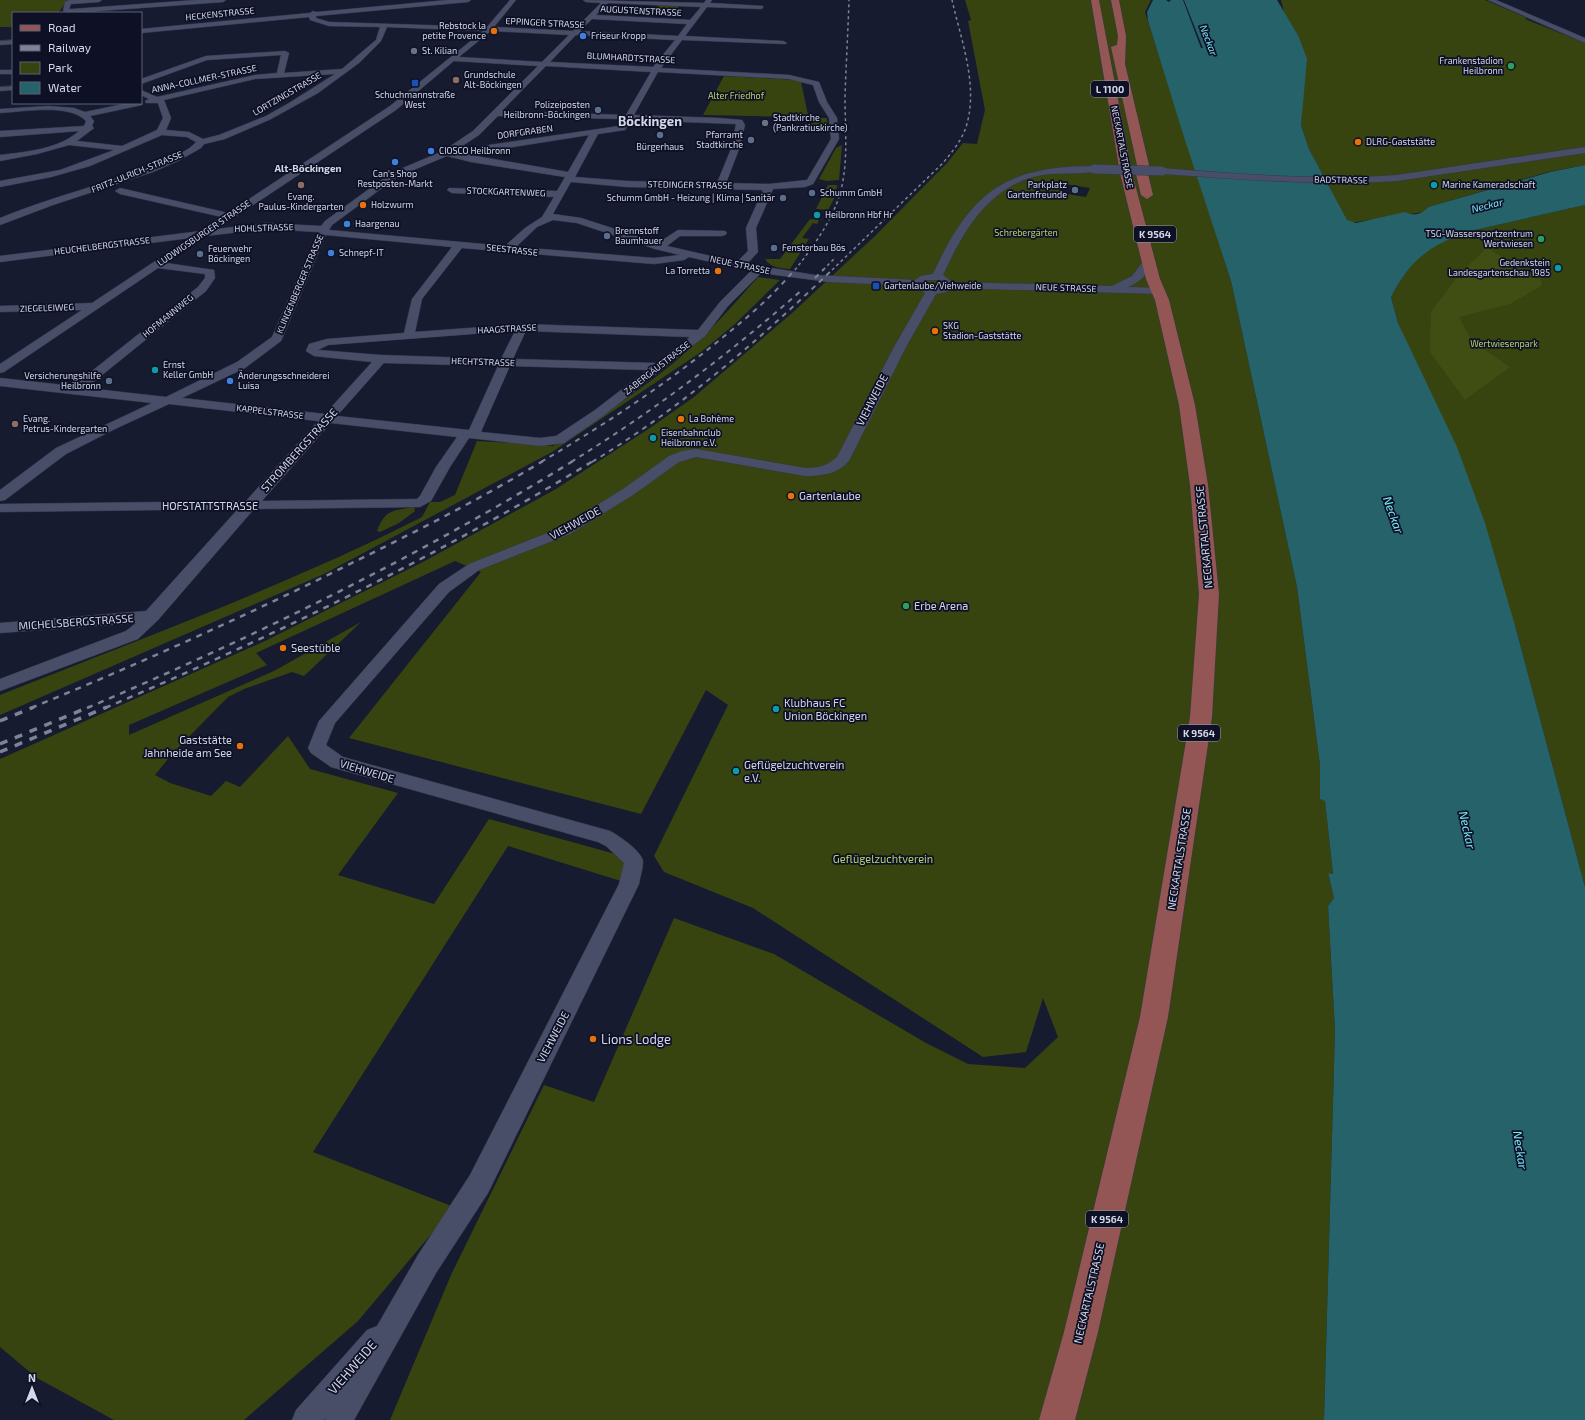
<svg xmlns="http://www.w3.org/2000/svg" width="1585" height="1420" font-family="'Exo 2',sans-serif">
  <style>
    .green { fill: #38440f; fill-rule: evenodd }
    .forest { fill: #414e13 }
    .water { fill: #26626a }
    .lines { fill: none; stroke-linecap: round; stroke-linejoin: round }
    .minor-casing { stroke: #36374a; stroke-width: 1 }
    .major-casing { stroke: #36374a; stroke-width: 1 }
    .minor { fill: #484e67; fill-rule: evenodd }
    .major { fill: #935654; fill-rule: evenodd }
    .rail-far3 { stroke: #7e8395; stroke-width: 1.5; stroke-dasharray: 3 3; stroke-linecap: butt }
    .rail-far2 { stroke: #7e8395; stroke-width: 2; stroke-dasharray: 5 5; stroke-linecap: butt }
    .rail-far1 { stroke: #7e8395; stroke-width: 2.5; stroke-dasharray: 6 6; stroke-linecap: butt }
    .rail { stroke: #7e8395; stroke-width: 3.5; stroke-dasharray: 8 8; stroke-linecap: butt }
    .minor-bridge-casing { stroke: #36374a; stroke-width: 10; stroke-linecap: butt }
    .minor-bridge { stroke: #484e67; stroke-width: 9 }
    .food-dot { fill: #e8710a; stroke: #0e1126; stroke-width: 1.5 }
    .shop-dot { fill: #3f7fe0; stroke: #0e1126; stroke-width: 1.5 }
    .worship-dot { fill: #6b7280; stroke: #0e1126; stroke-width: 1.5 }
    .leisure-dot { fill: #2e9e5b; stroke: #0e1126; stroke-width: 1.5 }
    .education-dot { fill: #8d6e63; stroke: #0e1126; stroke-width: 1.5 }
    .transit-dot { fill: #1a4fb4; stroke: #0e1126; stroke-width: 1.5 }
    .service-dot { fill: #5c6f8a; stroke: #0e1126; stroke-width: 1.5 }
    .culture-dot { fill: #0f9aa8; stroke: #0e1126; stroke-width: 1.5 }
    .labels { text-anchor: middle; stroke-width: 3.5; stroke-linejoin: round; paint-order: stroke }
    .far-street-label { font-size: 9px; fill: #d3d7e7; stroke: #0e1126 }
    .far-poi-label { font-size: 9px; fill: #d3d7e7; stroke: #0e1126; text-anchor: start }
    .far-park-label { font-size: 9px; fill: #b8d26b; stroke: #0e1126 }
    .far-water-label { font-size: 10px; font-style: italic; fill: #79ecfc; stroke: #0e1126 }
    .shield { fill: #0e1126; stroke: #989cad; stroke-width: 1 }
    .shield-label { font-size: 10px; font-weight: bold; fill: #d3d7e7 }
    .far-neighbourhood-label { font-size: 10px; font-weight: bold; fill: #d3d7e7; stroke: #0e1126 }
    .street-label { font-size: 11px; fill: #d3d7e7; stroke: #0e1126 }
    .poi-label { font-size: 11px; fill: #d3d7e7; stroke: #0e1126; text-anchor: start }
    .park-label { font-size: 11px; fill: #b8d26b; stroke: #0e1126 }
    .water-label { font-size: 12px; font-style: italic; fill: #79ecfc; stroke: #0e1126 }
    .far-district-label { font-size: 13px; font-weight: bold; fill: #d3d7e7; stroke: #0e1126 }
    .near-poi-label { font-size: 13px; fill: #d3d7e7; stroke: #0e1126; text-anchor: start }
    .near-street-label { font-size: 13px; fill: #d3d7e7; stroke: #0e1126 }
  </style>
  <rect width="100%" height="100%" fill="#161b30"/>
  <path class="green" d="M0 0H68L58 13H13V27H0Z
    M965 0H1151L1145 12 1231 281 1297 587 1320 765V799L1325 800 1333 874 1328 873 1334 898 1328 906 1335 1030 1324 1420H390L451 1275 544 1085 594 1102 674 918 774 954 926 1043 968 1064 1025 1068 1058 1037 1043 998 1026 1052 983 1057 753 908 664 872 654 856 728 705 706 690 641 814 349 738 481 572 455 561 256 653 267 665 129 725V735L274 671 361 622 304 676 292 672 244 689 228 697 172 754 155 775 170 783 211 796 226 781 240 787 288 736 310 769 398 793 338 875 434 904 489 819 626 857 621 881 508 846 313 1152 454 1207 358 1321 244 1420H114L37 1378 0 1347V759L265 641 423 562 556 489 650 428 694 397 735 362 791 314 875 236 947 163 963 143 977 144 985 110 968 21 971 20ZM1065 184 1090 188 1086 197 1060 193Z
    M1281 0H1485L1527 18 1525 19 1585 43V165L1548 172 1428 207 1424 212 1350 223 1347 221 1309 149 1301 125 1303 94 1298 35 1284 12Z
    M659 5 679 6 671 15 651 14Z
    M724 76 797 80 801 82 808 115 794 117 703 115Z
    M821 118H827L828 131 803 128Z
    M842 145 839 180 826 181 819 179 836 148Z
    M828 185H837L836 195 828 210 816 209Z
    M1585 205V887L1516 629 1398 323 1391 297C1408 265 1421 251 1455 236L1448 233 1461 230H1475Z
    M810 219 819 220 817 224 813 223 802 238 809 239 790 269C780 268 771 268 765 259H780Z
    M758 277 780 280 735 324 701 352 552 452 324 574 0 715V695C142 638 286 586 422 517L430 502H440L455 495 477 441C503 443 528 443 553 446 603 414 656 382 699 340 720 321 739 298 758 277Z
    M414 507 415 511 399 523 380 532 377 531C385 509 393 511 414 507Z"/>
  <path class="forest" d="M1487 248 1542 281 1541 286 1510 304 1459 317 1472 341 1510 367 1465 400 1430 352 1431 312 1461 272Z"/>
  <path class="water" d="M1153 0H1166L1169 2 1171 0H1183L1201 48H1203L1184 0H1277L1298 35 1307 59 1301 125 1309 149 1347 220 1356 223 1405 212C1413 216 1422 215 1428 207L1550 172 1585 165V205L1475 230H1461L1449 232 1456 236C1422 251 1408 265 1391 297L1398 323 1457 447 1485 523 1516 629 1585 887V1420H1324L1335 1030 1328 906 1334 898 1328 873 1333 874 1325 801 1320 799V765L1297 587 1231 281 1184 137 1148 21 1147 12Z"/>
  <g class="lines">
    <g class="minor-casing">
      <path id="minor" d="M69 0H102L99 2 71 4 69 9H72L196 0H226L223 2 72 13 63 11 65 2Z
        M448 0H471L468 2 316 16V18L329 22 487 27 510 0H516L494 27 573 31 601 3 586 2 583 0 704 3 706 0H712L710 3 763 6V8L761 9 707 7 685 36 783 41 787 43 785 44 682 40 661 68 789 75 819 82 827 102 837 118 839 139 813 184 805 187 773 189 756 228 758 252 747 264 815 275 915 280 921 276 933 274C970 193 1004 166 1094 166L1097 167V171C1081 175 1060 172 1042 175 990 184 963 231 943 275L952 282 1112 286 1132 276 1145 259 1149 258 1154 261C1148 273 1141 282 1128 287L1159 288 1164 291 1159 294 952 288 946 292 936 294 906 347 850 459C840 474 821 476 805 476L696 457 679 462 633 495 570 534 479 570 449 592 335 723 326 745 343 757 610 831C618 835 643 852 643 862 643 869 640 877 639 884L488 1193 436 1273 354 1420H325L326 1417 324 1420H292L296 1410 367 1330 377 1326 418 1255 470 1175 619 884 624 863 606 846 598 842 331 767 311 753 308 748 319 721 439 584 469 564 560 528 623 489 669 456 682 451 696 449 805 468C818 468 827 466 837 457L894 347 925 293 915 286 829 282 761 273 728 306 705 336 603 416 564 443 540 446 469 438 450 467 431 501 420 507 254 509 158 620 138 639 0 691V679L126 631 136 623 0 633V623L146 611 238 509 0 512V504L246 501 318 421 169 404 115 429 66 454 5 500 0 501V490L56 448 152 403 0 386V378L73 386 198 287 205 278V274L158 268 4 372 0 373V364L82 310 0 312V306L92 303 190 238 0 262V256L201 231 222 217 120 194 115 191 120 188 228 213 390 106 483 31 387 27 381 41 359 63 318 93 271 119 225 139 204 144 201 148 178 161 153 172 53 205 0 225V218C53 196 109 184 162 161 172 157 189 151 196 142L187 137 162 135 90 166 51 177 0 187V181L60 170 114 150 69 145 37 154 0 161V155C26 152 59 149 79 131L0 137V131L84 126 86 121C69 103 23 112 0 113V109L48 106 74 108 85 112 128 103H141L142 101V105L90 116 94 121 92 126 94 128 77 141 122 146 157 130 163 118 158 103H146L145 101 149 99 141 95V90L157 97 255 75 277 73 281 55 207 60 141 84V79L206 56 285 51 289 53 284 73 342 69 370 45 376 40 380 27 329 26 310 20 309 17 141 33V29L310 13 313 11 316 12ZM608 3 701 7 690 20 596 15ZM592 19 687 24 678 36 580 31ZM491 31 569 35 542 62 459 57ZM576 35 675 40 653 67 550 62ZM454 61 538 66 473 131 443 151 391 173 325 221 321 226 266 223 217 229 396 110ZM546 66 651 72 626 115 502 111ZM658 72 789 79 813 85 819 102 829 118 831 139 807 180 769 184 726 183 739 149 745 125 742 120 719 118 634 115ZM335 74 289 103 266 116 219 135 203 139 189 132 166 130 171 118 164 100 255 79ZM498 116 623 119 619 126 482 146 478 149 482 152 589 135 568 172 453 152 479 135ZM631 120 736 124 731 149 717 183 627 181 575 177 598 134 625 130ZM447 156 471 162 565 177 557 191 449 188 447 190 452 193 554 197 542 217 525 228 505 246 329 230 332 225 397 177ZM571 182 627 187 763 190 746 228 748 251 737 262 667 246 680 236H722L725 235 727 233 725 231 678 230 658 243 581 218 553 214ZM553 220 577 223 655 249 680 255 654 258 516 247 537 227ZM266 229 318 232 272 337 237 362 166 397 86 388 206 291 215 278 214 270 166 263 206 236ZM326 235 452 247 412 299 404 333 327 339 309 344 306 351 314 356 372 362 325 414 182 398 245 368 281 341ZM462 248 654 264 684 260 689 257 751 271 720 302 698 330 522 324 415 332 422 299ZM928 280H937L943 285C937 289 930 289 924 283ZM515 331 501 359 381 355 318 350 328 345ZM526 331 690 337 656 363 513 359ZM384 363 498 366 469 430 337 416ZM510 366 647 370 595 410 556 436 540 438 481 432ZM331 423 457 437 436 467 420 496 417 499 262 501Z
        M1488 0H1496L1585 38V43Z
        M13 40V44L0 45V41Z
        M0 70H13V74H0Z
        M13 86V90L0 91V87Z
        M1585 147V153L1397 181C1318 186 1240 179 1162 174L1158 171 1162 168C1240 174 1318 181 1397 175Z"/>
    </g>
    <g class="major-casing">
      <path id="major" d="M1091 0H1099L1132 173 1160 279 1169 300 1195 405 1208 485 1219 594 1212 717 1168 1017 1098 1332 1075 1420H1039L1064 1332 1140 1017 1190 717 1199 594 1190 485 1179 405 1155 300 1146 279 1120 173Z
        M1111 0H1119L1126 36 1125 64 1149 165 1148 174 1153 195 1147 199 1141 195 1136 174 1137 165 1111 47 1117 45 1118 36Z"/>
    </g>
    <use href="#minor" class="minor"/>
    <use href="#major" class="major"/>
    <path class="rail-far3" d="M795 270C812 248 830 224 839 197 849 165 845 131 845 97 846 65 848 32 849 0
      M823 270 835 258
      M832 270 943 163C952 152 962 140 966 127 979 86 961 40 952 0"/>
    <path class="rail-far2" d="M815 278 824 269
      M541 462C604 425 665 385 722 338 748 317 774 295 795 269
      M571 462C654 411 730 353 803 289
      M592 462C681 408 758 341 833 269"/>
    <path class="rail-far1" d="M31 708C141 663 250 614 356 561 419 530 482 498 543 461
      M87 708C254 637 418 557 573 461
      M105 708C272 637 438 556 593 461"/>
    <path class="rail" d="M0 721 34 707
      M0 744 89 707
      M0 752 107 707"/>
    <g class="minor-bridge-casing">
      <path id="minor-bridge" d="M1094 169 1162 171"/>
    </g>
    <use href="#minor-bridge" class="minor-bridge"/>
  </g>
  <g class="food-dot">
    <circle cx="494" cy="31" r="4"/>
    <circle cx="1358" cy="142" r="4"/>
    <circle cx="363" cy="205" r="4"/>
    <circle cx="718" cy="271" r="4"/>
    <circle cx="935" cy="331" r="4"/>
    <circle cx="681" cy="419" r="4"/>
    <circle cx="791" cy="496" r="4"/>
    <circle cx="283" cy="648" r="4"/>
    <circle cx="240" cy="746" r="4"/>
    <circle cx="593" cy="1039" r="4"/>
  </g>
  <g class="shop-dot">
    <circle cx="583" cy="36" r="4"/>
    <circle cx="431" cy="151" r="4"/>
    <circle cx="395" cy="162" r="4"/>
    <circle cx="347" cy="224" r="4"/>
    <circle cx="331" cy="253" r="4"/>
    <circle cx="230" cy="381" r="4"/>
  </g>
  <g class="worship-dot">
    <circle cx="414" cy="51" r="4"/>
    <circle cx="765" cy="123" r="4"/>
  </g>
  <g class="leisure-dot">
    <circle cx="1511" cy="66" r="4"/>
    <circle cx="1541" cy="239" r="4"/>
    <circle cx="906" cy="606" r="4"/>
  </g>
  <g class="education-dot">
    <circle cx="456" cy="80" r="4"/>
    <circle cx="301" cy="185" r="4"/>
    <circle cx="15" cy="424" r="4"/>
  </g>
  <g class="transit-dot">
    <rect x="411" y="79" width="8" height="8" rx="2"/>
    <rect x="872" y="282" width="8" height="8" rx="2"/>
  </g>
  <g class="service-dot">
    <circle cx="598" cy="110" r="4"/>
    <circle cx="660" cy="135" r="4"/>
    <circle cx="751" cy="140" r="4"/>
    <circle cx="1075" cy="190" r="4"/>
    <circle cx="812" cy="193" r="4"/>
    <circle cx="783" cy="198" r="4"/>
    <circle cx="607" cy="236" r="4"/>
    <circle cx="774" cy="248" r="4"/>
    <circle cx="200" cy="254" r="4"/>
    <circle cx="109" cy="381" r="4"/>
  </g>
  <g class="culture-dot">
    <circle cx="1434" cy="185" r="4"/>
    <circle cx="817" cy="215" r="4"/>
    <circle cx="1558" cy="268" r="4"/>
    <circle cx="155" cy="370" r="4"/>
    <circle cx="653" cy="438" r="4"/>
    <circle cx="776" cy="709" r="4"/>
    <circle cx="736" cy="771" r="4"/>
  </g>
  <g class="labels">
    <g class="far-street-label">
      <text transform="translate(641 11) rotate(3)" y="3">AUGUSTENSTRASSE</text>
      <text transform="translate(220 14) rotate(-6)" y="3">HECKENSTRASSE</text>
      <text transform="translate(545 23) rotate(3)" y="3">EPPINGER STRASSE</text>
      <text transform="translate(631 58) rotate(3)" y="3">BLUMHARDTSTRASSE</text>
      <text transform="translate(204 79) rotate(-12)" y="3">ANNA-COLLMER-STRASSE</text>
      <text transform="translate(287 94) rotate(-30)" y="3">LORTZINGSTRASSE</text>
      <text transform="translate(525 132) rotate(-8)" y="3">DORFGRABEN</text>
      <text transform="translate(1122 147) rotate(79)" y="3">NECKARTALSTRASSE</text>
      <text transform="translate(137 172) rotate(-22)" y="3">FRITZ-ULRICH-STRASSE</text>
      <text transform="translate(1341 180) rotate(1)" y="3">BADSTRASSE</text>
      <text transform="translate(690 185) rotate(1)" y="3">STEDINGER STRASSE</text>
      <text transform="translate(506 192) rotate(2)" y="3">STOCKGARTENWEG</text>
      <text transform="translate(264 228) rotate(-2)" y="3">HOHLSTRASSE</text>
      <text transform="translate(204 233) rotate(-34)" y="3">LUDWIGSBURGER STRASSE</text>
      <text transform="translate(102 246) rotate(-7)" y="3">HEUCHELBERGSTRASSE</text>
      <text transform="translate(512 250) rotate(6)" y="3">SEESTRASSE</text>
      <text transform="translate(740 265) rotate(12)" y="3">NEUE STRASSE</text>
      <text transform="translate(300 284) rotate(-67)" y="3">KLINGENBERGER STRASSE</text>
      <text transform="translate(1066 288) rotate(2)" y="3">NEUE STRASSE</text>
      <text transform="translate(47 308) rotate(-2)" y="3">ZIEGELEIWEG</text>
      <text transform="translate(168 316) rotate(-39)" y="3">HOFMANNWEG</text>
      <text transform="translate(507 329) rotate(-3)" y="3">HAAGSTRASSE</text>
      <text transform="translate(483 362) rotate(2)" y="3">HECHTSTRASSE</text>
      <text transform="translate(657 368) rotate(-38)" y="3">ZABERGÄUSTRASSE</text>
      <text transform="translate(270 412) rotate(7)" y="3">KAPPELSTRASSE</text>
    </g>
    <g class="far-poi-label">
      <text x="486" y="29" text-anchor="end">Rebstock la<tspan x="486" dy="10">petite Provence</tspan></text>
      <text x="591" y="39">Friseur Kropp</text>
      <text x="422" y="54">St. Kilian</text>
      <text x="1503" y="64" text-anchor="end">Frankenstadion<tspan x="1503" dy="10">Heilbronn</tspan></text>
      <text x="464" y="78">Grundschule<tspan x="464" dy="10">Alt-Böckingen</tspan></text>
      <text x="415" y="98" text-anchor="middle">Schuchmannstraße<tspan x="415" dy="10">West</tspan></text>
      <text x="590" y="108" text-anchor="end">Polizeiposten<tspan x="590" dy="10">Heilbronn-Böckingen</tspan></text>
      <text x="773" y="121">Stadtkirche<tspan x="773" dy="10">(Pankratiuskirche)</tspan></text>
      <text x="743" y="138" text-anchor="end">Pfarramt<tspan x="743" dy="10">Stadtkirche</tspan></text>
      <text x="1366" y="145">DLRG-Gaststätte</text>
      <text x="660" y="150" text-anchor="middle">Bürgerhaus</text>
      <text x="439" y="154">CIOSCO Heilbronn</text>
      <text x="395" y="177" text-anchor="middle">Can's Shop<tspan x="395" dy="10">Restposten-Markt</tspan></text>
      <text x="1067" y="188" text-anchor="end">Parkplatz<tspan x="1067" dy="10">Gartenfreunde</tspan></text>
      <text x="1442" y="188">Marine Kameradschaft</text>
      <text x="820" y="196">Schumm GmbH</text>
      <text x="301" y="200" text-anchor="middle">Evang.<tspan x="301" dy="10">Paulus-Kindergarten</tspan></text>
      <text x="775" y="201" text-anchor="end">Schumm GmbH - Heizung | Klima | Sanitär</text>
      <text x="371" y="208">Holzwurm</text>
      <text x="825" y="218">Heilbronn Hbf Hr</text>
      <text x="355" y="227">Haargenau</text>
      <text x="615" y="234">Brennstoff<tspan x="615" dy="10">Baumhauer</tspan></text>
      <text x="1533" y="237" text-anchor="end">TSG-Wassersportzentrum<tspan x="1533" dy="10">Wertwiesen</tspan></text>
      <text x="782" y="251">Fensterbau Bös</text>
      <text x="208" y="252">Feuerwehr<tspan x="208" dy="10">Böckingen</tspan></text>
      <text x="339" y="256">Schnepf-IT</text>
      <text x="1550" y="266" text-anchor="end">Gedenkstein<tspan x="1550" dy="10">Landesgartenschau 1985</tspan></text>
      <text x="710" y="274" text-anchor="end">La Torretta</text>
      <text x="884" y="289">Gartenlaube/Viehweide</text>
      <text x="943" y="329">SKG<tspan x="943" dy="10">Stadion-Gaststätte</tspan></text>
      <text x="163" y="368">Ernst<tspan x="163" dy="10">Keller GmbH</tspan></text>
      <text x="101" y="379" text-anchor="end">Versicherungshilfe<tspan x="101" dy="10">Heilbronn</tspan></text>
      <text x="238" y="379">Änderungsschneiderei<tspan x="238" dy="10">Luisa</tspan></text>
      <text x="23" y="422">Evang.<tspan x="23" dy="10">Petrus-Kindergarten</tspan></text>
      <text x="689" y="422">La Bohème</text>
      <text x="661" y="436">Eisenbahnclub<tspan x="661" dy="10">Heilbronn e.V.</tspan></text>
    </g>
    <g class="far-park-label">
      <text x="736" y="99">Alter Friedhof</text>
      <text x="1026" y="236">Schrebergärten</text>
      <text x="1504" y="347">Wertwiesenpark</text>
    </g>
    <g class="far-water-label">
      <text transform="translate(1209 40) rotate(69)" y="4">Neckar</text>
      <text transform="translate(1487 205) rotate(-14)" y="4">Neckar</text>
    </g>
    <g class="shield">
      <rect x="1091" y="81" width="38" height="16" rx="3"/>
      <rect x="1134" y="226" width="42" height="16" rx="3"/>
      <rect x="1178" y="725" width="42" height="16" rx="3"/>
      <rect x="1086" y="1211" width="42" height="16" rx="3"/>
    </g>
    <g class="shield-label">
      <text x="1110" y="93">L 1100</text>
      <text x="1155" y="238">K 9564</text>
      <text x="1199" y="737">K 9564</text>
      <text x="1107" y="1223">K 9564</text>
    </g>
    <g class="far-neighbourhood-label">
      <text x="308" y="172">Alt-Böckingen</text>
    </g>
    <g class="street-label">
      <text transform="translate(872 400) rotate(-63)" y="4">VIEHWEIDE</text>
      <text transform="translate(299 450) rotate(-48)" y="4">STROMBERGSTRASSE</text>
      <text x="210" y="510">HOFSTATTSTRASSE</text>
      <text transform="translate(575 523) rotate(-29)" y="4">VIEHWEIDE</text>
      <text transform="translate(1204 537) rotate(-95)" y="4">NECKARTALSTRASSE</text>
      <text transform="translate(76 622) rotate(-4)" y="4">MICHELSBERGSTRASSE</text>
      <text transform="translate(367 771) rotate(17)" y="4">VIEHWEIDE</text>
      <text transform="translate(1179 859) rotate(-81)" y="4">NECKARTALSTRASSE</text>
      <text transform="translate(553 1037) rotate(-62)" y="4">VIEHWEIDE</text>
      <text transform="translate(1089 1293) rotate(-77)" y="4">NECKARTALSTRASSE</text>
    </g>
    <g class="poi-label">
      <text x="799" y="500">Gartenlaube</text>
      <text x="914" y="610">Erbe Arena</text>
      <text x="291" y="652">Seestüble</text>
      <text x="784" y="707">Klubhaus FC<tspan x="784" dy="13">Union Böckingen</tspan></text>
      <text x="232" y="744" text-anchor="end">Gaststätte<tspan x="232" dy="13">Jahnheide am See</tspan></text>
      <text x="744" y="769">Geflügelzuchtverein<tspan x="744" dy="13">e.V.</tspan></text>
    </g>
    <g class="park-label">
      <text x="883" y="863">Geflügelzuchtverein</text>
    </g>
    <g class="water-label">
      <text transform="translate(1393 515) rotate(70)" y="4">Neckar</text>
      <text transform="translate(1467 830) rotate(77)" y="4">Neckar</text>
      <text transform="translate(1520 1150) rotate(81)" y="4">Neckar</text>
    </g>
    <g class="far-district-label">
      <text x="650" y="126">Böckingen</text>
    </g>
    <g class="near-poi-label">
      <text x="601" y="1044">Lions Lodge</text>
    </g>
    <g class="near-street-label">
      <text transform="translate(352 1367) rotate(-49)" y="5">VIEHWEIDE</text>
    </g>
  </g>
  <rect x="12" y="12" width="130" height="92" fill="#0e1126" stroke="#5d6073"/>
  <rect x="20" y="25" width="20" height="6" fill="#935654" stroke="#5d6073"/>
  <text x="48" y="32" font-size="12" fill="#d3d7e7">Road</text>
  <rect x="20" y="45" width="20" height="6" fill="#7e8395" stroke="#5d6073"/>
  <text x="48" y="52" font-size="12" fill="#d3d7e7">Railway</text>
  <rect x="20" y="62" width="20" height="12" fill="#38440f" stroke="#5d6073"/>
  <text x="48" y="72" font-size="12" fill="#d3d7e7">Park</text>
  <rect x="20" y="82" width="20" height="12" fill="#26626a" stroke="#5d6073"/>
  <text x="48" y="92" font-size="12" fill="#d3d7e7">Water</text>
  <g transform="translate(32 1388)" stroke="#0e1126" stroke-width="3" paint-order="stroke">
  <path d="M0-3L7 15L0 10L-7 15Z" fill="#d3d7e7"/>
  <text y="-6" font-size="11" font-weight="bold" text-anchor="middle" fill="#d3d7e7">N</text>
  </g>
</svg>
